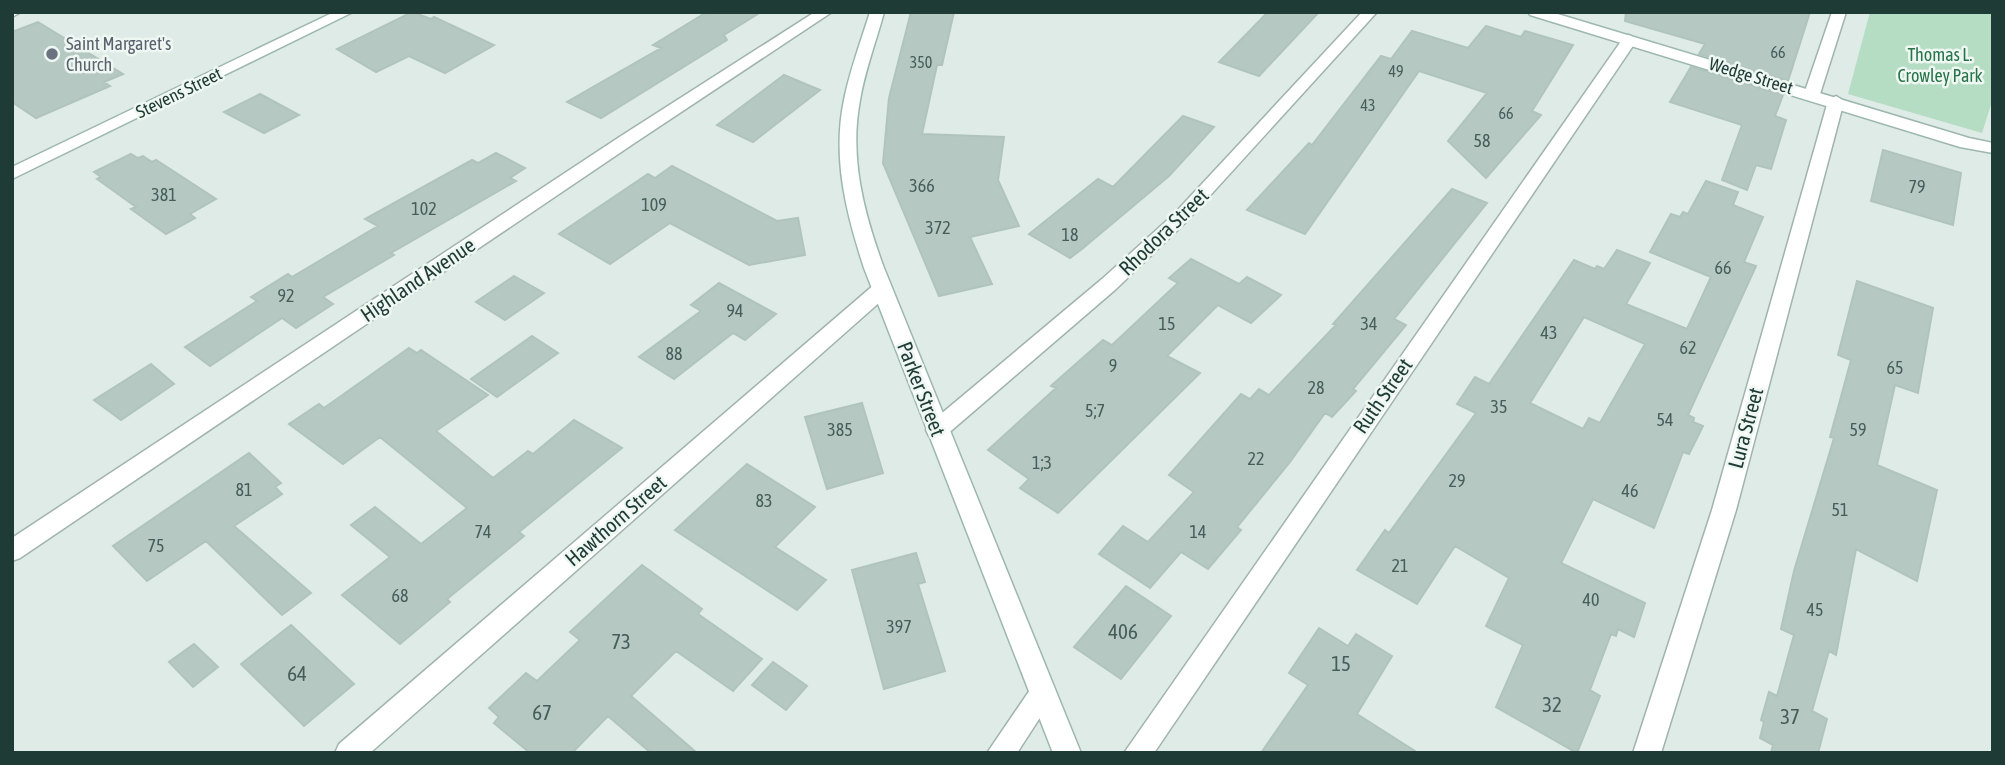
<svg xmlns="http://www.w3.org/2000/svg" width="2005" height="765" font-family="'Asap Condensed',sans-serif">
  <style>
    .green { fill: #b5ddc3 }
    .building { fill: #b6c8c2; stroke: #b0c4bd; stroke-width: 2; fill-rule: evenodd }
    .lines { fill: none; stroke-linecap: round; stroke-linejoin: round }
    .street-casing { stroke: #a1b3ad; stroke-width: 3 }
    .secondary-casing { stroke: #9db7af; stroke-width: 3 }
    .street { fill: #fff; fill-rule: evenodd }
    .secondary { fill: #fff; fill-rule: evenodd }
    .worship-dot { fill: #6b7280; stroke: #eff7f3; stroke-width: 2.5 }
    .labels { text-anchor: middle; stroke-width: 5; stroke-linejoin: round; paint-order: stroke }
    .far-number-label { font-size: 16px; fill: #455e58 }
    .far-worship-label { font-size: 18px; fill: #5b616d; stroke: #eff7f3; text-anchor: start }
    .far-park-label { font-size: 18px; fill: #277449; stroke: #eff7f3 }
    .far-street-label { font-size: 18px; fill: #1f3b35; stroke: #eff7f3 }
    .number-label { font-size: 18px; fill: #455e58 }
    .street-label { font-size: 21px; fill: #1f3b35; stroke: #eff7f3 }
    .near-number-label { font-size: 21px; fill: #455e58 }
  </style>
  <rect width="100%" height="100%" fill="#deebe6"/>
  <path class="green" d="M1870 12H1993V98L1982 133 1848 94Z"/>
  <path class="building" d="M412 12 431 19 434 17 494 45 445 73 409 56 376 72 337 49Z
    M707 12H761L724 35 727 40 601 118 567 102 661 48 653 45Z
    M911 12H954L942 65H937L922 134 1004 137 998 180 1019 226 970 237 992 284 939 296 883 163 889 98Z
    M1268 12H1319L1259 76 1219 62Z
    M1626 12H1810L1788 81 1699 54 1705 44 1625 21Z
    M38 22 123 74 104 82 110 86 36 118 12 102V32Z
    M1486 26 1521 37 1525 31 1573 45 1532 111 1541 115 1486 178 1448 141 1487 93 1419 71 1305 234 1247 210 1309 143 1312 145 1381 56 1391 59 1412 31 1468 48Z
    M1691 67 1783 95 1775 116 1786 120 1771 169 1756 165 1747 190 1722 180 1742 125 1670 102Z
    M784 75 820 90 753 142 717 125Z
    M260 94 299 115 264 133 224 112Z
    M1183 116 1214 127 1169 176 1082 249 1070 258 1029 234 1098 179 1113 187Z
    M1883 150 1961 173 1953 225 1871 201Z
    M496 153 525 168 510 178 516 181 391 253 394 255 323 297 333 304 296 328 282 318 210 366 185 347 257 301 251 297 288 274 292 277 378 226 365 219 472 160 478 163Z
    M131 154 138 158 143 156 152 162 156 160 216 199 190 214 195 218 166 234 131 209 136 207 97 179 101 177 94 172Z
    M672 166 777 221 798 218 805 255 749 265 670 223 610 264 559 234 648 174 655 178Z
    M1706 181 1738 192 1733 205 1763 217 1744 262 1756 266 1688 415 1694 418 1693 422 1703 426 1689 454 1683 452 1654 528 1593 499 1561 563 1645 603 1634 637 1618 629 1616 636 1611 634 1590 690 1600 696 1577 753 1496 707 1523 645 1486 626 1509 578 1455 546 1417 604 1357 570 1385 530 1389 533 1476 413 1457 404 1475 377 1489 384 1574 260 1595 269 1597 266 1604 269 1617 250 1650 263 1626 304 1687 329 1711 277 1650 252 1671 214 1680 217 1683 212 1688 214ZM1584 317 1645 344 1600 423 1589 418 1583 429 1530 403Z
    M1452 189 1487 203 1394 319 1406 325 1353 389 1356 391 1332 417 1325 413 1290 462 1237 527 1241 530 1208 569 1181 552 1150 588 1099 554 1123 526 1148 542 1194 492 1169 475 1241 394 1250 399 1259 389 1269 395 1336 325 1333 324Z
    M1191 259 1239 284 1247 277 1281 295 1251 323 1218 305 1167 356 1200 373 1058 513 1020 488 1029 479 988 450 1056 388 1051 386 1103 340 1112 345 1178 283 1169 278Z
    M514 276 544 293 505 320 476 302Z
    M1857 281 1933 308 1918 393 1895 385 1877 465 1937 490 1917 581 1856 549 1836 655 1829 651 1812 711 1827 719 1818 753H1771L1773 745 1760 738 1764 722 1761 720 1769 692 1777 696 1794 635 1781 629 1794 571 1834 438 1830 437 1851 360 1838 355Z
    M719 283 776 314 745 340 733 333 674 379 639 357 701 311 691 305Z
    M532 336 558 353 497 397 471 379Z
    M409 348 417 353 421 350 488 395 436 431 493 478 528 451 533 454 574 420 622 448 519 532 524 536 447 599 450 602 400 644 342 595 390 557 351 525 375 507 421 544 467 508 380 437 343 464 289 424 319 404 324 408Z
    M151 364 174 384 121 420 94 400Z
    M862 403 883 473 827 489 805 417Z
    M249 453 281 483 275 487 282 494 234 526 311 593 282 615 206 541 147 581 113 546Z
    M747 464 815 507 775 547 826 580 797 610 675 530Z
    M916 553 925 582 918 584 945 671 884 689 852 570Z
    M642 565 702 609 698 614 762 659 733 691 676 651 631 696 697 753H651L608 716 572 753H530L494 723 499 717 489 708 526 673 537 681 580 640 570 632Z
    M1126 586 1171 616 1121 679 1074 647Z
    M291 625 354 684 304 726 241 664Z
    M1319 628 1348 646 1356 634 1392 656 1357 714 1418 753H1261L1308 685 1289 673Z
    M194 644 218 667 193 687 169 662Z
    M773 662 807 686 786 710 752 685Z"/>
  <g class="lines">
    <g class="street-casing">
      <path id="street" d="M12 12H21L12 17Z
        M815 12H832L633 144 20 558 12 561V538L621 136Z
        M1362 12H1377L1185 223 1116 289 945 436 937 438 929 436 926 430 929 424 1102 279 1173 215Z
        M1832 12H1846L1820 94 1818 97H1806L1804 94Z
        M1629 35 1637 40 1154 753H1124L1624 37Z
        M1836 96 1844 101 1736 510 1661 753H1633L1712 510 1828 101Z
        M882 282 889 284 892 289 889 294 370 753H335L339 744 875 284Z
        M1043 681 1052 684 1056 693 1017 753H987L1034 684Z"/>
    </g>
    <g class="secondary-casing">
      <path id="secondary" d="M334 12H353L12 179V167Z
        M870 12H884C876 42 865 70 860 100 849 158 864 214 884 268L1081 753H1053L864 268C846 213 832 157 844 100 850 70 861 41 870 12Z
        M1528 12H1551L1969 138 1993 143V153L1960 147 1530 15Z"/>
    </g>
    <use href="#street" class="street"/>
    <use href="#secondary" class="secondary"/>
  </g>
  <circle class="worship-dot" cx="52" cy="54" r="7"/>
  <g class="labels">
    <g class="far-number-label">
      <text x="1778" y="58">66</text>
      <text x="921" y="68">350</text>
      <text x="1396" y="77">49</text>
      <text x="1368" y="111">43</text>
      <text x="1506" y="119">66</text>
    </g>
    <g class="far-worship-label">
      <text x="66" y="50">Saint Margaret's<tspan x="66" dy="21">Church</tspan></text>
    </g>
    <g class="far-park-label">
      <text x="1940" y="61">Thomas L.<tspan x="1940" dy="21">Crowley Park</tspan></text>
    </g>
    <g class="far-street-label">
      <text transform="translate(1751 76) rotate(17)" y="6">Wedge Street</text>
      <text transform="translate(179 93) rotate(-26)" y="6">Stevens Street</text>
    </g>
    <g class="number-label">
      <text x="1482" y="147">58</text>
      <text x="922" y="192">366</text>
      <text x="1917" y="193">79</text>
      <text x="164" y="201">381</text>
      <text x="654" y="211">109</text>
      <text x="424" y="215">102</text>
      <text x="938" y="234">372</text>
      <text x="1070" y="241">18</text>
      <text x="1723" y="274">66</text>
      <text x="286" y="302">92</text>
      <text x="735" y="317">94</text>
      <text x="1167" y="330">15</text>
      <text x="1369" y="330">34</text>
      <text x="1549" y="339">43</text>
      <text x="1688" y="354">62</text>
      <text x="674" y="360">88</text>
      <text x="1113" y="372">9</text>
      <text x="1895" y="374">65</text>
      <text x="1316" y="394">28</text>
      <text x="1499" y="413">35</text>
      <text x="1095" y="417">5;7</text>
      <text x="1665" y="426">54</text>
      <text x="840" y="436">385</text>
      <text x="1858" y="436">59</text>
      <text x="1256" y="465">22</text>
      <text x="1042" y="469">1;3</text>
      <text x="1457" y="487">29</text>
      <text x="244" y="496">81</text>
      <text x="1630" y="497">46</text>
      <text x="764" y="507">83</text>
      <text x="1840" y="516">51</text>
      <text x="483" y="538">74</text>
      <text x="1198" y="538">14</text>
      <text x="156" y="552">75</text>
      <text x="1400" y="572">21</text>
      <text x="400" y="602">68</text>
      <text x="1591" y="606">40</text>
      <text x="1815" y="616">45</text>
      <text x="899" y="633">397</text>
    </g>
    <g class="street-label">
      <text transform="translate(1164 232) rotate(-44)" y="7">Rhodora Street</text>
      <text transform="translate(418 280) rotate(-34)" y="7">Highland Avenue</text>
      <text transform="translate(921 389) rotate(69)" y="7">Parker Street</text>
      <text transform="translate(1383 396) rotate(-55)" y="7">Ruth Street</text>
      <text transform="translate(1746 428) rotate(-75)" y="7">Lura Street</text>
      <text transform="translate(616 521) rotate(-41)" y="7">Hawthorn Street</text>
    </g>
    <g class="near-number-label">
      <text x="1123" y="639">406</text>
      <text x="621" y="649">73</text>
      <text x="1341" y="671">15</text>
      <text x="297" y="681">64</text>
      <text x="1552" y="712">32</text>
      <text x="542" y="720">67</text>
      <text x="1790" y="724">37</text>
    </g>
  </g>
  <rect width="2005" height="765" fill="none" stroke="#1f3b35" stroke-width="28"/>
</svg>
